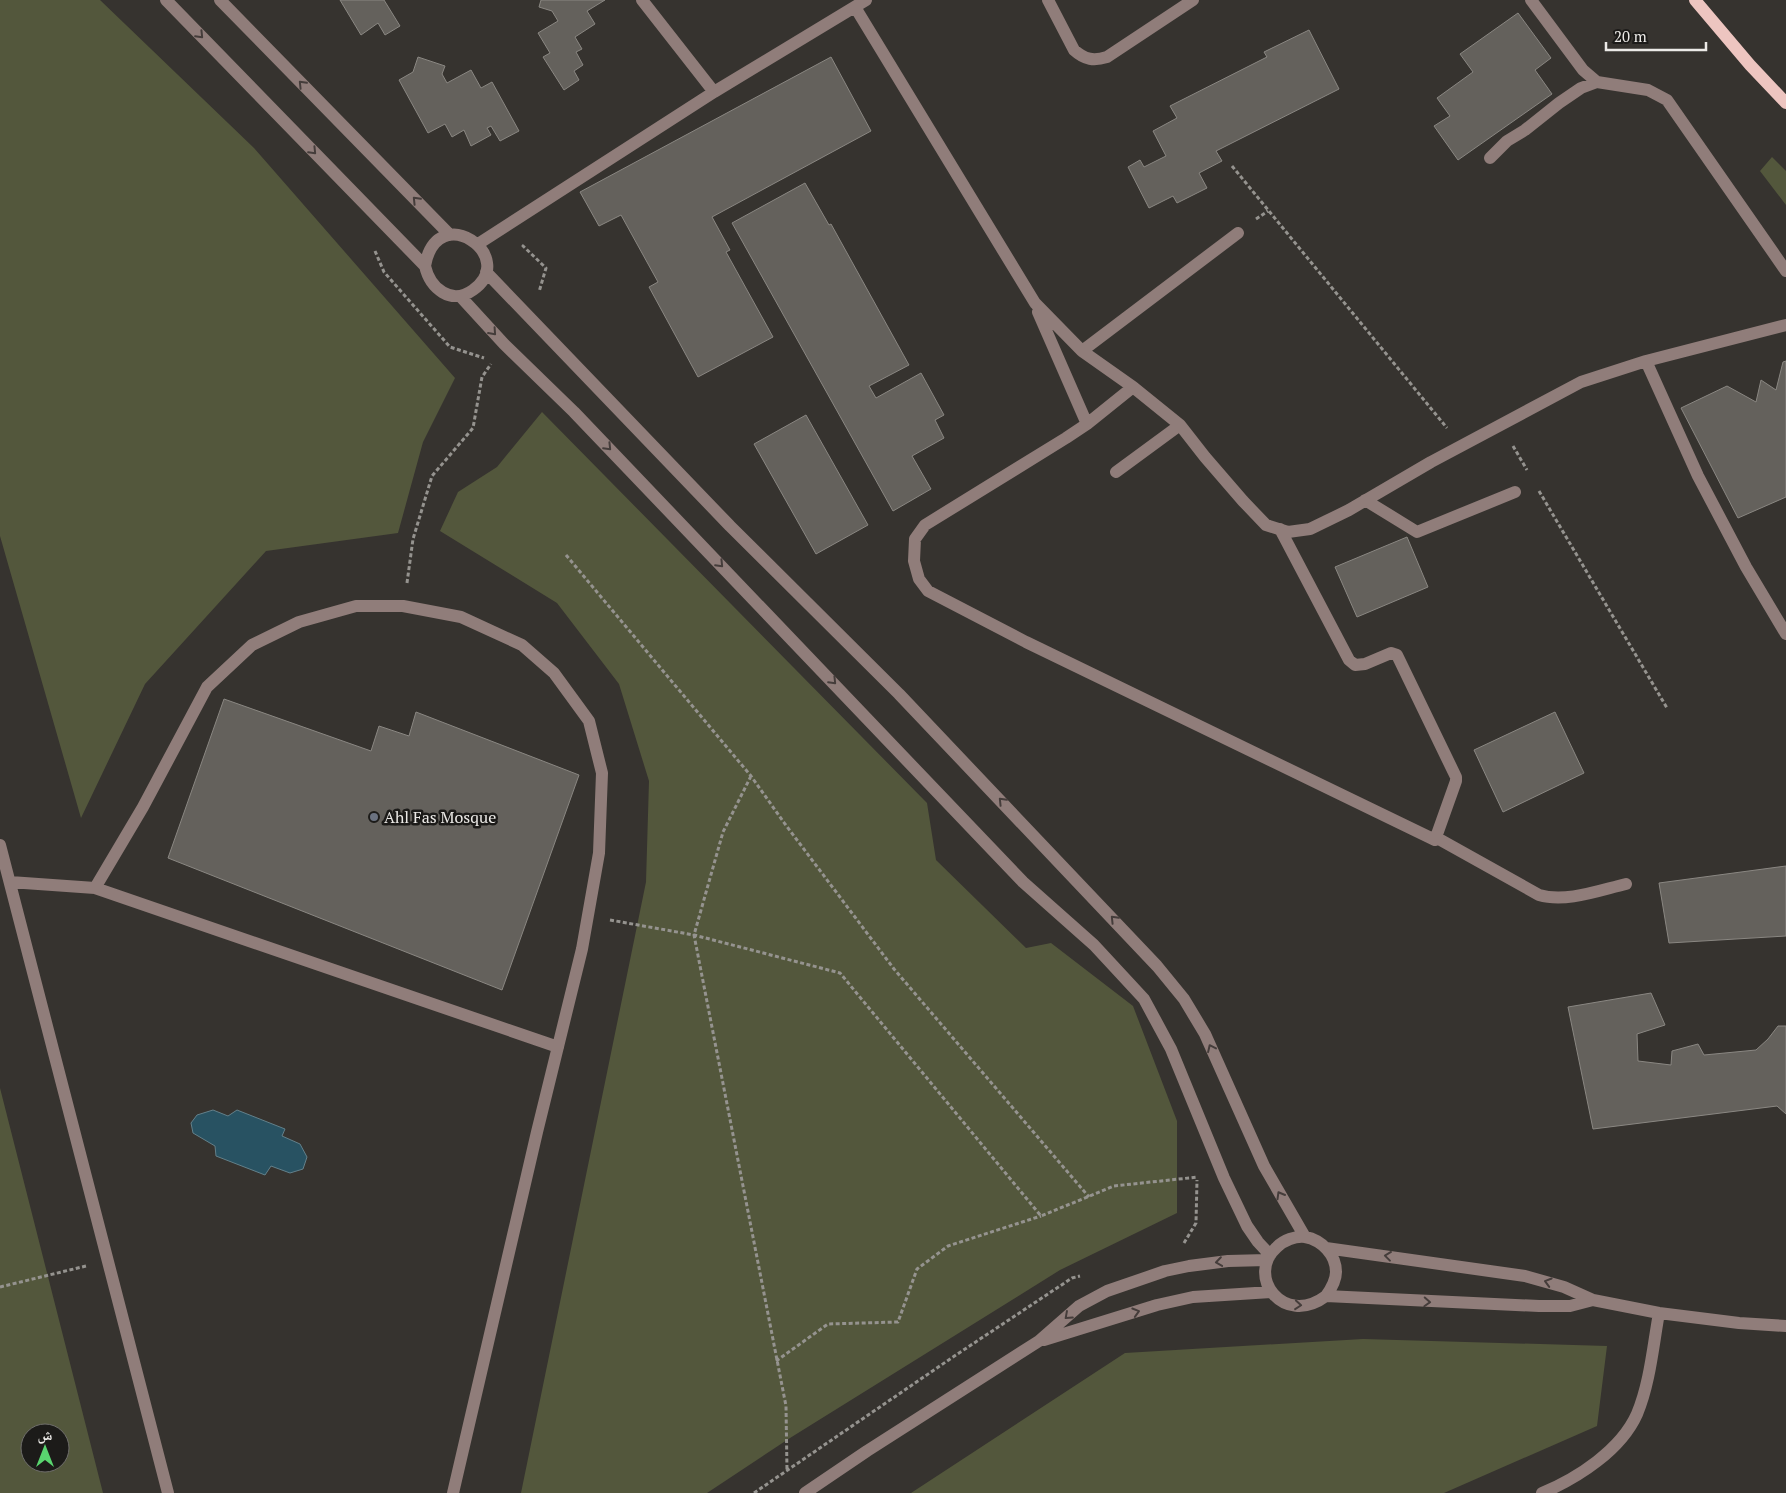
<svg xmlns="http://www.w3.org/2000/svg" width="1786" height="1493" font-family="'PT Serif','Noto Naskh Arabic',serif">
  <style>
    .green { fill: #53573c; fill-rule: evenodd }
    .water { fill: #285262; stroke: #63808a }
    .building { fill: #64615c; stroke: #8a8782 }
    .lines { fill: none; stroke-linecap: round; stroke-linejoin: round }
    .path { stroke: #95938f; stroke-width: 3; stroke-dasharray: 4 2.5; stroke-linecap: butt }
    .minor { stroke: #907d7a; stroke-width: 12 }
    .major { stroke: #edc5c0; stroke-width: 12 }
    .oneway { stroke: #453d3b }
    .worship-dot { fill: #6b7280; stroke: #1c1b19; stroke-width: 2 }
    .labels { text-anchor: middle; stroke-width: 5; stroke-linejoin: round; paint-order: stroke }
    .poi-label { font-size: 16px; fill: #eceae7; stroke: #1c1b19; text-anchor: start }
  </style>
  <rect width="100%" height="100%" fill="#36332f"/>
  <path class="green" d="M0 0H100L254 148 455 378 423 442 398 533 266 551 145 684 81 818 0 536Z
    M1772 157 1786 171V205L1760 171Z
    M542 412 927 803 936 860 1026 948 1051 943 1133 1006 1177 1121V1213L1060 1270 790 1438 707 1493H521L646 882 649 781 619 684 557 603 440 531 458 492 497 467Z
    M0 1088 103 1493H0ZM30 1433H60V1463H30Z
    M1363 1339 1607 1346 1597 1426 1444 1493H911L1125 1353Z"/>
  <path class="water" d="M213 1110 228 1116 237 1110 285 1129 282 1136 300 1144 307 1157 303 1169 290 1173 271 1166 265 1175 216 1156 215 1146 193 1133 191 1123 197 1115Z"/>
  <path class="building" d="M340 0H384L400 26 385 35 378 23 361 35Z
    M541 0H605L587 11 595 24 575 37 582 49 576 52 583 65 574 71 579 80 564 90 543 57 550 53 538 33 558 21 552 11 539 7Z
    M1518 13 1551 58 1535 70 1552 94 1458 160 1434 126 1450 116 1437 98 1473 72 1460 54Z
    M1309 30 1339 89 1216 151 1222 161 1199 173 1207 188 1177 203 1173 196 1149 208 1128 167 1140 160 1144 167 1166 156 1153 131 1177 118 1170 106 1267 57 1264 52Z
    M418 57 445 66 442 74 447 83 471 70 481 88 492 82 519 131 500 141 491 126 487 128 491 135 471 146 464 130 452 137 445 124 428 133 399 80 413 72Z
    M831 57 871 131 712 217 730 250 726 252 773 337 698 377 649 287 658 282 621 215 599 226 580 192Z
    M805 183 829 225 831 224 909 365 869 386 876 398 921 373 944 415 935 420 944 438 912 456 931 489 893 511 732 223Z
    M1786 361V497L1738 518 1681 408 1727 386 1756 402 1761 380 1776 390 1783 362Z
    M806 415 868 525 816 554 754 444Z
    M1407 537 1428 587 1357 617 1335 567Z
    M224 699 371 751 379 726 409 736 416 712 579 775 502 990 168 858Z
    M1555 712 1584 773 1503 812 1474 750Z
    M1786 866V936L1669 943 1659 883Z
    M1651 993 1665 1025 1637 1034 1638 1061 1671 1065 1672 1051 1698 1044 1704 1055 1756 1050 1768 1039 1778 1026H1786V1114L1777 1106 1593 1129 1568 1007Z"/>
  <g class="lines">
    <path class="path" d="M1232 166 1447 428
      M1256 219 1268 211
      M524 245 523 246 546 268 539 292
      M375 251 384 272 450 347 484 358
      M1513 446 1527 470
      M1539 491 1667 708
      M566 555 751 776 785 824 894 969 1089 1197
      M407 583 413 539 432 476 473 428 482 377 491 364
      M751 776 723 832 694 935 786 1406 787 1471
      M610 920 694 935 840 973 1041 1216 1114 1186 1198 1177
      M1184 1243 1196 1223 1197 1180
      M0 1287 86 1266
      M776 1361 828 1324 898 1322 917 1269 948 1246 1041 1216
      M754 1493 953 1357 1072 1278 1080 1276"/>
    <path class="minor" d="M166 0 425 266C430 288 451 306 473 290 520 257 437 198 425 266
      M220 0 450 235
      M642 0 714 92
      M1048 0 1074 50C1085 60 1094 61 1107 57L1193 0
      M1531 0 1583 70 1597 82 1648 90 1667 100 1786 271
      M855 7 1035 303 1082 351 1133 387 1180 425 1205 457 1243 501 1266 525 1288 532 1310 529 1349 510 1431 462 1581 382 1646 361 1698 476 1746 567 1786 634
      M1490 158 1507 141 1525 130 1559 103 1581 88 1597 82
      M478 244 714 92 866 0
      M486 272 730 526 899 694 1157 966 1184 999 1205 1034 1264 1166 1305 1237
      M460 296 504 344 574 412 1023 882 1094 945 1144 999 1171 1049 1224 1178 1247 1226 1258 1242 1270 1255
      M1038 312 1087 424
      M1082 351 1238 233
      M1646 361 1786 325
      M1133 387 1087 424 1066 438 925 525 915 539 914 561 919 579 928 591 1026 642 1435 840 1456 781V777L1397 655 1391 653 1365 664 1355 665 1349 660 1280 529
      M1116 472 1180 425
      M1365 500 1417 532 1515 492
      M1437 838 1539 895C1566 903 1600 890 1626 884
      M0 845 168 1493
      M10 882 95 888 143 807 207 687 252 645 299 622 356 606H403L461 617 522 645 554 673 589 721 602 773 599 853 582 949 537 1132 453 1493
      M95 888 558 1047
      M1326 1248 1525 1276 1564 1287 1593 1300 1659 1313 1739 1323 1786 1326
      M1326 1296C1331 1289 1336 1281 1336 1272 1336 1255 1322 1240 1305 1237 1295 1236 1284 1240 1277 1247 1245 1275 1283 1328 1326 1296L1539 1306H1570L1593 1300
      M1044 1340 1157 1305 1193 1297 1271 1292
      M805 1493 867 1451 1039 1341 1079 1306 1107 1291 1165 1271 1189 1266 1228 1261 1267 1260
      M1542 1493C1578 1478 1621 1450 1637 1414 1650 1383 1653 1346 1659 1313"/>
    <path class="major" d="M1695 0 1750 65 1786 103"/>
  </g>
  <defs><path id="oneway-chevron" d="M-2-3.5L2.5 0L-2 3.5" fill="none" stroke-width="1.6" stroke-linecap="round" stroke-linejoin="round" transform="scale(1.25)"/></defs>
  <g class="oneway">
    <use href="#oneway-chevron" transform="translate(200 35) rotate(46)"/>
    <use href="#oneway-chevron" transform="translate(302 84) rotate(-134)"/>
    <use href="#oneway-chevron" transform="translate(313 151) rotate(46)"/>
    <use href="#oneway-chevron" transform="translate(416 200) rotate(-134)"/>
    <use href="#oneway-chevron" transform="translate(493 332) rotate(48)"/>
    <use href="#oneway-chevron" transform="translate(608 447) rotate(46)"/>
    <use href="#oneway-chevron" transform="translate(720 564) rotate(46)"/>
    <use href="#oneway-chevron" transform="translate(833 681) rotate(46)"/>
    <use href="#oneway-chevron" transform="translate(1002 801) rotate(-134)"/>
    <use href="#oneway-chevron" transform="translate(1114 919) rotate(-134)"/>
    <use href="#oneway-chevron" transform="translate(1211 1048) rotate(-115)"/>
    <use href="#oneway-chevron" transform="translate(1280 1195) rotate(-120)"/>
    <use href="#oneway-chevron" transform="translate(1388 1256) rotate(-173)"/>
    <use href="#oneway-chevron" transform="translate(1219 1262) rotate(172)"/>
    <use href="#oneway-chevron" transform="translate(1548 1282) rotate(-164)"/>
    <use href="#oneway-chevron" transform="translate(1427 1302) rotate(3)"/>
    <use href="#oneway-chevron" transform="translate(1298 1305) rotate(5)"/>
    <use href="#oneway-chevron" transform="translate(1136 1312) rotate(-17)"/>
    <use href="#oneway-chevron" transform="translate(1068 1316) rotate(138)"/>
  </g>
  <circle class="worship-dot" cx="374" cy="817" r="5"/>
  <g class="labels">
    <g class="poi-label">
      <text x="384" y="823">Ahl Fas Mosque</text>
    </g>
  </g>
  <g transform="translate(45 1448)"><circle r="24" fill="#1c1b19" stroke="#6f6e6b"/>
  <path d="M0-4L9 19L0 12L-9 19Z" fill="#59d56f"/>
  <text y="-8" font-size="14" font-weight="bold" text-anchor="middle" fill="#eceae7">ش</text>
  </g>
  <path d="M1606 42v8h100v-8" fill="none" stroke="#eceae7" stroke-width="2.5"/>
  <text x="1614" y="42" font-size="15" fill="#eceae7" stroke="#1c1b19" stroke-width="4" paint-order="stroke">20 m</text>
</svg>
